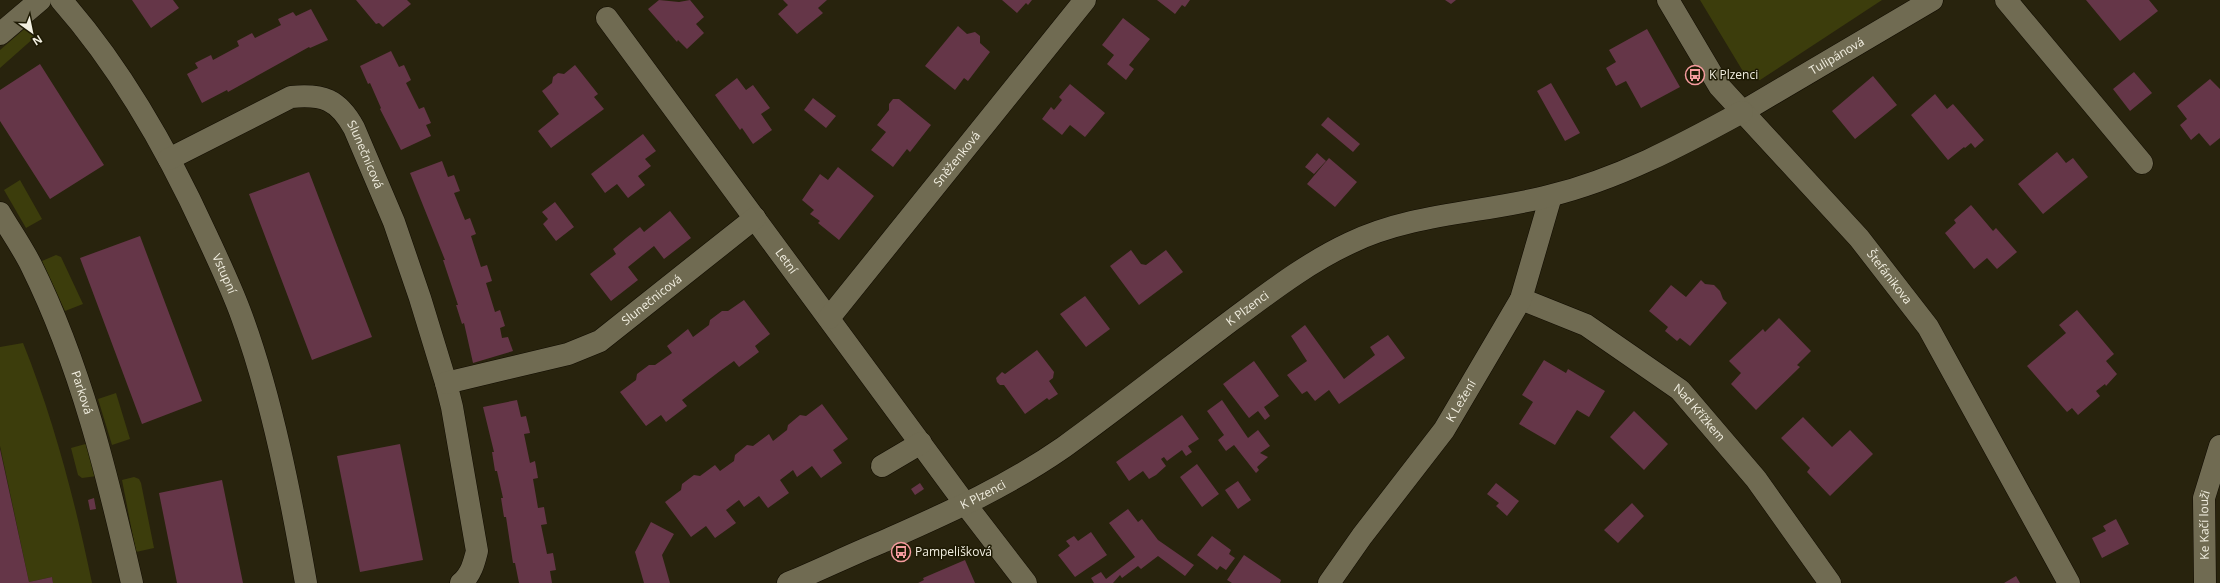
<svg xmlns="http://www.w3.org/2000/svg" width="2220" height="583" font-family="'Open Sans',sans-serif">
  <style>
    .green { fill: #3c3d0c }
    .building { fill: #653648 }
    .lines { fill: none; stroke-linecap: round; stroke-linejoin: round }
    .minor-casing { stroke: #110c00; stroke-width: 23 }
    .tertiary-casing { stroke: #110c00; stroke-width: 23 }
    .minor { stroke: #706b52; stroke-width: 22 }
    .tertiary { stroke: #706b52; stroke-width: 22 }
    .labels { text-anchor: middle; stroke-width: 3; stroke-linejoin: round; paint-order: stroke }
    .street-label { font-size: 12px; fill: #f2efe1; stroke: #1e1a04 }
    .poi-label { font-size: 12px; fill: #f2efe1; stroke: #1e1a04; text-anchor: start }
  </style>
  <rect width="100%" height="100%" fill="#28230d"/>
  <path class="green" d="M1700 0H1882L1760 80 1747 78Z
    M29 25 35 33V37L0 68V50Z
    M20 180 42 219 26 228 4 190Z
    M56 255 61 257 83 304 65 311 42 261Z
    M23 343C54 420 75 501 92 583H53L52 577 29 582 0 446V347Z
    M116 393 130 439 112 445 98 399Z
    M89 443 97 476 82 478 78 475 71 448Z
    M134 477 139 479 141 483 154 548 136 552 122 480Z"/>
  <path class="building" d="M132 0H173L179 8 151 28Z
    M356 0H407L411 4 383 27 379 23 376 24Z
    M659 0 679 2 690 0 704 17 696 24 704 33 687 49 678 40 677 42 648 9Z
    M783 0H827L818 8 823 13 797 34 778 14 788 5Z
    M1002 0H1032L1028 5 1026 3 1017 13Z
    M1157 0H1190L1185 7 1182 5 1175 14Z
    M1445 0H1456L1451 4Z
    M2086 0H2149L2158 11 2120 41Z
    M311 9 328 40 310 48 309 47 228 92 227 90 202 103 187 74 198 68 195 63 211 55 213 60 239 46 237 41 252 33 255 38 281 25 278 19 293 12 296 16Z
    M1123 18 1150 39 1129 65 1134 69 1126 80 1107 64 1114 55 1102 45Z
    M958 26 967 34 975 32 980 36V43L990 52 968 81 964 78 955 90 925 66Z
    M1647 29 1680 87 1641 108 1626 81 1616 86 1606 68 1616 62 1609 50Z
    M391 51 399 67 404 65 411 80 406 83 419 109 424 107 431 123 426 125 431 136 401 150 380 109 381 108 370 83 368 84 360 66Z
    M40 64 104 165 50 199 0 121V90Z
    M575 65 598 94 594 97 604 109 551 148 538 131 559 114 542 91 552 83 553 77 558 73 564 74Z
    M2134 72 2152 93 2130 111 2113 89Z
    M1873 76 1897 105 1855 139 1832 111Z
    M737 78 746 90 753 85 770 108 761 114 772 130 753 144 742 128 740 130 715 95Z
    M2210 79 2220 89V138L2210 146 2199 133 2191 140 2180 125 2187 119 2177 106Z
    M1551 83 1580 133 1565 141 1537 91Z
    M1070 84 1105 113 1085 137 1070 125 1062 135 1042 119 1051 107 1054 110 1062 100 1059 97Z
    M1935 94 1947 109 1953 104 1984 140 1975 148 1971 143 1965 148 1964 147 1948 160 1911 115Z
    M813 98 836 116 826 128 804 110Z
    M893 99H899L931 125 910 152 907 149 893 167 871 150 886 132 877 125 889 110V104Z
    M1328 117 1360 144 1353 152 1321 125Z
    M643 134 656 151 645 159 651 166 638 176 645 185 628 198 617 184 605 193 591 174Z
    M2057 152 2066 163 2073 158 2088 177 2043 214 2018 184Z
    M1317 153 1326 161 1314 174 1305 167Z
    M1329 158 1357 182 1335 207 1307 184Z
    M442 161 448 177 454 175 460 191 454 193 465 220 470 218 476 234 471 236 481 267 487 265 492 281 486 283 495 312 500 310 505 326 500 328 502 338 508 337 513 351 473 363 464 323 462 324 456 305H458L443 260H445L410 173Z
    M838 167 874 196 839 240 818 223 820 221 810 214 814 210 802 200 820 174 828 180Z
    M309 172 372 337 312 360 249 194Z
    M555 202 574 227 556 241 543 224 548 219 542 212Z
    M1971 205 1993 231 1996 228 2017 252 1997 269 1987 258 1974 269 1945 233 1956 223 1954 220Z
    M670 211 691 238 664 259 654 246 628 267 638 280 611 301 590 274 616 254 613 249 626 238 640 227 644 232Z
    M140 236 202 401 142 424 80 258Z
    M1131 250 1141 264 1146 265 1166 250 1183 272 1139 305 1110 266Z
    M1701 280 1705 284 1714 285 1720 291 1723 299 1727 303 1690 346 1680 338 1677 341 1665 331 1668 327 1649 311 1671 285 1686 297Z
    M1085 296 1110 329 1086 347 1060 314Z
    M744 300 770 334 755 346 759 352 739 367 734 361 720 371 682 400 687 406 666 422 661 415 646 426 620 392 636 380 637 374 649 365H655L672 353 667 346 688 329 693 337 709 325 710 320 722 311H728Z
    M2077 310 2114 354 2106 361 2117 374 2106 386 2105 384 2096 391 2100 396 2078 415 2072 408 2067 412 2027 366 2066 333 2059 325Z
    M1779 318 1811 351 1797 365 1800 367 1756 410 1731 384 1741 373 1729 361 1763 329 1765 332Z
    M1305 325 1344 379 1375 355 1370 347 1388 335 1405 358 1339 404 1329 390 1315 401 1307 391 1302 394 1287 375 1307 361 1291 336Z
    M1037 350 1054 372 1053 378 1049 381 1058 394 1049 400 1047 398 1025 414 1004 385H1000L997 382 996 378 1002 372 1005 374Z
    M1544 360 1566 373 1568 369 1605 391 1589 417 1577 410 1555 445 1519 424 1533 402 1522 395Z
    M1254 361 1279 396 1264 407 1270 416 1265 420 1258 411 1249 418 1223 384Z
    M517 400 521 417 526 416 530 433 524 434 530 463 535 461 538 478 533 479 538 508 544 507 547 524 541 525 547 554 553 553 556 570 550 571 552 583H519L515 563H513L506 517H504L501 498H503L497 471H495L492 452H494L483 407Z
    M1222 400 1248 438 1258 430 1270 446 1260 453 1268 457 1257 467 1259 470 1256 473 1234 445 1226 451 1218 440 1224 435 1207 411Z
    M822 404 848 439 833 450 842 463 821 478 812 466 797 477 793 470 780 480 789 493 768 508 759 496 744 507 739 500 726 510 736 523 715 538 706 526 691 537 665 502 681 490 682 484 694 475 700 476 715 465 720 471 734 461 735 455 747 445 753 446 769 434 773 441 787 430 788 425 800 415 806 416Z
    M1634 411 1668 444 1644 470 1610 437Z
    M1182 415 1199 439 1188 446 1192 452 1186 456 1182 450 1167 461 1164 457 1161 459 1166 466 1156 475 1149 479 1143 471 1129 481 1116 462Z
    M1803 417 1832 447 1850 430 1873 454 1830 496 1807 472 1810 468 1781 438Z
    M400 444 423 560 360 572 337 456Z
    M0 449 29 582 52 577 53 583H0Z
    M1197 464 1219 494 1202 507 1180 477Z
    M222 480 243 583H177L159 493Z
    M1238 481 1251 500 1238 509 1225 490Z
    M920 483 924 489 915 495 911 489Z
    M1496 483 1519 501 1507 516 1496 506 1499 503 1487 494Z
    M94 498 96 509 90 510 88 500Z
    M1632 503 1644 516 1618 543 1604 530Z
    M1128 509 1138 522 1142 519 1158 540 1194 565 1185 576 1158 556 1141 569 1138 566 1122 578 1120 575 1113 583H1094L1091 578 1101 572 1106 579 1135 557 1109 523Z
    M2116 519 2129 544 2102 558 2092 538 2106 531 2103 526Z
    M651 522 674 534 662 555 670 583H644L635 552Z
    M1091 532 1107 555 1075 577 1058 555 1070 546 1066 541 1074 536 1078 541Z
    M1212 536 1231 550 1229 554 1235 558 1226 570 1220 566 1217 570 1197 555Z
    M1244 555 1281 580 1280 583H1232L1227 580Z
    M965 560 975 583H918L924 580 923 578Z
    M2016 576 2020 583H2004Z"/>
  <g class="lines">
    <g class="minor-casing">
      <g id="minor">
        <path id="s1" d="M61 0C122 69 168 151 206 234 219 262 232 289 242 317 272 399 291 497 306 583"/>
        <path d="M2006 0 2142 163"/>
        <path id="s2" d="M607 18 966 505 1026 583"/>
        <path d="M0 34 40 0"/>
        <path id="s3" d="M1742 112 1932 0"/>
        <path id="s4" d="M169 159 291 97C323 94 338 99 354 128L394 222 420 298 446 383 452 407 477 551C474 563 471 575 461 583"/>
        <path id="s5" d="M0 213C10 230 22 247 31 265 81 366 107 474 132 583"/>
        <path id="s6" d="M1521 299 1586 325 1680 390 1756 479 1830 583"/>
        <path id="s7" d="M829 318 1085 0"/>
        <path id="s8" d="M446 383 568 354 600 341 755 218"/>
        <path d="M882 466 921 443"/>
        <path id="s9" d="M1329 583 1362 536 1444 430 1521 299 1551 196"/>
        <path id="s10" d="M2205 583 2204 498 2220 446"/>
      </g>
    </g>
    <g class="tertiary-casing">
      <g id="tertiary">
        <path id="s11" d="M1668 0 1719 86 1859 238 1928 327 2069 583"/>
        <path id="s12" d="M788 583C820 570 850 555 882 542 947 513 1005 488 1064 447 1121 406 1176 362 1232 320 1270 292 1307 263 1350 243 1412 213 1483 213 1549 196 1618 179 1680 146 1742 112"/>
      </g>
    </g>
    <use href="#minor" class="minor"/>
    <use href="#tertiary" class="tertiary"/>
  </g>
  <defs>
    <g id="bus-ring" transform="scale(1)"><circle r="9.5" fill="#1e1a04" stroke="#f59b9e" stroke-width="1.5"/><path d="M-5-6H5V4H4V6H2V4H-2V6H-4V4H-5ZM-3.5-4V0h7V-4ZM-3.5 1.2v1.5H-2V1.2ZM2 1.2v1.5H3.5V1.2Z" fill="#f59b9e"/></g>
  </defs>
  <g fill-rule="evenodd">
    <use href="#bus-ring" x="1695" y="75"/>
    <use href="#bus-ring" x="901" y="552"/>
  </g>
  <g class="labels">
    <g class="street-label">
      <text dy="4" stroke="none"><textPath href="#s3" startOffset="110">Tulipánová</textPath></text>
      <text dy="4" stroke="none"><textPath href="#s4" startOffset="242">Slunečnicová</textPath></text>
      <text dy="4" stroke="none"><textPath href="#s7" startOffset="204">Sněženková</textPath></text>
      <text dy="4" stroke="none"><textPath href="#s2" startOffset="302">Letní</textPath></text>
      <text dy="4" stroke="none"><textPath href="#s1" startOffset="320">Vstupní</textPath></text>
      <text dy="4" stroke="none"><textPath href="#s11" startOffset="356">Štefánikova</textPath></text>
      <text dy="4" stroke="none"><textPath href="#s8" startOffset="226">Slunečnicová</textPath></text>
      <text dy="4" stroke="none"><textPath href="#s12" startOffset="538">K Plzenci</textPath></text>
      <text dy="4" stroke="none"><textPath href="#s5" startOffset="198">Parková</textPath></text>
      <text dy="4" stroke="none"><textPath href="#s9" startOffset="225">K Ležení</textPath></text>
      <text dy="4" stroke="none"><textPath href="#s6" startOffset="214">Nad Křížkem</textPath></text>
      <text dy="4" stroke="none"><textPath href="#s12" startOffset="214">K Plzenci</textPath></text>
      <text dy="4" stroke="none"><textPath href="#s10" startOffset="58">Ke Kačí louži</textPath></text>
    </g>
    <g class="poi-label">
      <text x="1709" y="79">K Plzenci</text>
      <text x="915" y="556">Pampelišková</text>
    </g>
  </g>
  <g transform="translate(32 32) rotate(147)" stroke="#1e1a04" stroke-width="3" paint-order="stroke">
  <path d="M0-3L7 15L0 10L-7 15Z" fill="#f2efe1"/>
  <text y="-6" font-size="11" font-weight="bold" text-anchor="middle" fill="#f2efe1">N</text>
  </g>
</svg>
